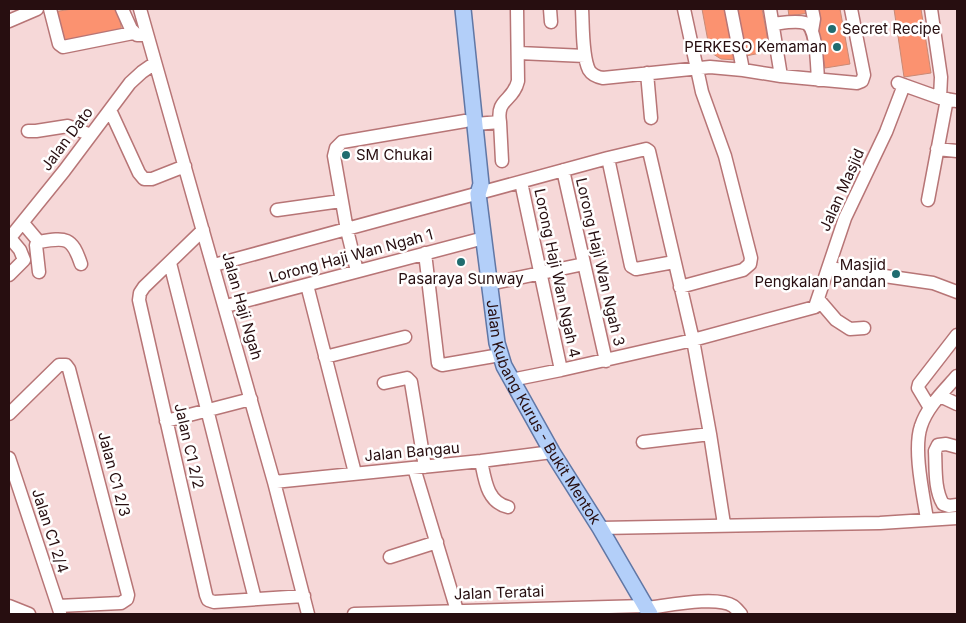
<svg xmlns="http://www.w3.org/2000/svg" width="966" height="623" font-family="Inter,sans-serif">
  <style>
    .building { fill: #fb9270; stroke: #c98a76 }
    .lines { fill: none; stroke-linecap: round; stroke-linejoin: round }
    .minor-casing { stroke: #b77576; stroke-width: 15 }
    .major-casing { stroke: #6177a5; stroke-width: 18 }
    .minor { stroke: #fff; stroke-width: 12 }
    .major { stroke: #b3cff9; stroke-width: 15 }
    .poi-dot { fill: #206c6f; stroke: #fff; stroke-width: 2 }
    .labels { text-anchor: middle; stroke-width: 5; stroke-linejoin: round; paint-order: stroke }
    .poi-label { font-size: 15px; fill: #270e10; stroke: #fff; text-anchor: start }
    .street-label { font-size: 15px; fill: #270e10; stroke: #fff }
  </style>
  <rect width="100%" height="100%" fill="#f6d8d8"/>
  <path class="building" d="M72 9H118L122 32 59 44 53 12Z
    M702 9H728L737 60 721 59 710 52Z
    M737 9H762L770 51 746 56Z
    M788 9H809V13L789 16Z
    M814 9H840L850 64 825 68Z
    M894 9H921L931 73 904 77Z"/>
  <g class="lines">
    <g class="minor-casing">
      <path id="minor" d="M50 9 59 44 63 47 133 33
        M122 9 131 29 137 35H141
        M140 9 274 482 308 614
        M550 9 551 22
        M582 9C583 25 582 56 589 70 592 75 597 77 603 78L710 67 743 70 781 76 857 83 862 81 864 75 851 9
        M731 9 743 70
        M770 9 781 76
        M812 9 814 19 812 31
        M931 9 941 77 940 98
        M9 21 37 9
        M773 24C782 23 796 20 805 23 817 26 817 68 818 80
        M519 53 585 56
        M647 73 651 118
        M898 83 940 98 957 101
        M110 110 139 173 144 179H152L185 166
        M500 122C496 98 513 102 518 81L517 9
        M475 124 500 122 502 161
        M28 131H36L68 126 91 135
        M937 149 957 151
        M608 158 631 266 636 269 674 262
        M563 170 606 361
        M521 182 561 370
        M928 200 947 99
        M277 210 341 201
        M23 223 39 242C66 237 72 237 81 264
        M203 230 144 287 140 293 139 300 206 595 208 600 214 602 304 596
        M9 239 64 171 130 83 142 72 155 63
        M39 242 36 245 39 272
        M425 253 438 363 442 365 500 355
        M170 263 255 599
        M214 265 608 158 646 149 649 151 693 340 710 434 724 524
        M829 268 933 283 957 292
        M357 271 347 230 334 156 336 148 342 142 465 121
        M9 275 24 260 20 250 10 238
        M489 284 584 264
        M307 285 355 473
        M680 287 743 270 750 264 751 258 725 156 702 92 684 9
        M818 299 836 320 850 329 864 328
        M226 306 484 238
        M325 357 405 337
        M511 380 561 370 693 340 815 307 845 218 886 132 904 85
        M384 383 407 378 411 382 425 467
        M940 396 957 404
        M930 408 918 388 919 384 957 335
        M9 414 59 365H66L69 369 128 595 127 599 121 603 58 606
        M166 421 251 399
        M643 442 710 434
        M957 447 946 444 938 445 935 451C936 467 934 489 943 504L949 506 957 505
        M9 458 60 612
        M481 461C485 480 487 502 508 507
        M414 468 458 614
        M274 482 481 461 552 452
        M927 519C923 494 913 449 921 426 927 407 944 391 957 376
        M600 528 880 523 957 518
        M390 557 437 542
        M9 606 29 614
        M647 608C666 606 717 595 733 606 736 608 739 612 741 614
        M354 614 645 606"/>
    </g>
    <g class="major-casing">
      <g id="major">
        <path id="s1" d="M463 9 481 184 478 194 497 343 504 366 552 452 600 528 650 614"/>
      </g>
    </g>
    <use href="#minor" class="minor"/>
    <use href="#major" class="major"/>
  </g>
  <g class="poi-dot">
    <circle cx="832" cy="29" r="5"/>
    <circle cx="837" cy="47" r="5"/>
    <circle cx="346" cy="155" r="5"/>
    <circle cx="461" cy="262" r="5"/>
    <circle cx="896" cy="274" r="5"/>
  </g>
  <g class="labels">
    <g class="poi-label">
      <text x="842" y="34">Secret Recipe</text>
      <text x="827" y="52" text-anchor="end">PERKESO Kemaman</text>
      <text x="356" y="160">SM Chukai</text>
      <text x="886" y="270" text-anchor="end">Masjid<tspan x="886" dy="17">Pengkalan Pandan</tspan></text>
      <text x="461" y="284" text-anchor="middle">Pasaraya Sunway</text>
    </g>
    <g class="street-label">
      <text transform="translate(67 139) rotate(-53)" y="5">Jalan Dato</text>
      <text transform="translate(842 190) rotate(-66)" y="5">Jalan Masjid</text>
      <text transform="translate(351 256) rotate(-15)" y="5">Lorong Haji Wan Ngah 1</text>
      <text transform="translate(600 262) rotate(77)" y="5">Lorong Haji Wan Ngah 3</text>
      <text transform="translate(557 273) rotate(78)" y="5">Lorong Haji Wan Ngah 4</text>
      <text transform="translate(242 306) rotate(74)" y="5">Jalan Haji Ngah</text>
      <text dy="5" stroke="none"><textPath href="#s1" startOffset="418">Jalan Kubang Kurus - Bukit Mentok</textPath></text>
      <text transform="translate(189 446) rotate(77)" y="5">Jalan C1 2/2</text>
      <text transform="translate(412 452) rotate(-5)" y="5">Jalan Bangau</text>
      <text transform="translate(114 474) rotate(75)" y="5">Jalan C1 2/3</text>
      <text transform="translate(50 531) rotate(72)" y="5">Jalan C1 2/4</text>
      <text transform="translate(499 593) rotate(-2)" y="5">Jalan Teratai</text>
    </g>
  </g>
  <rect width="966" height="623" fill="none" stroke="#270e10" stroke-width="20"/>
</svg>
